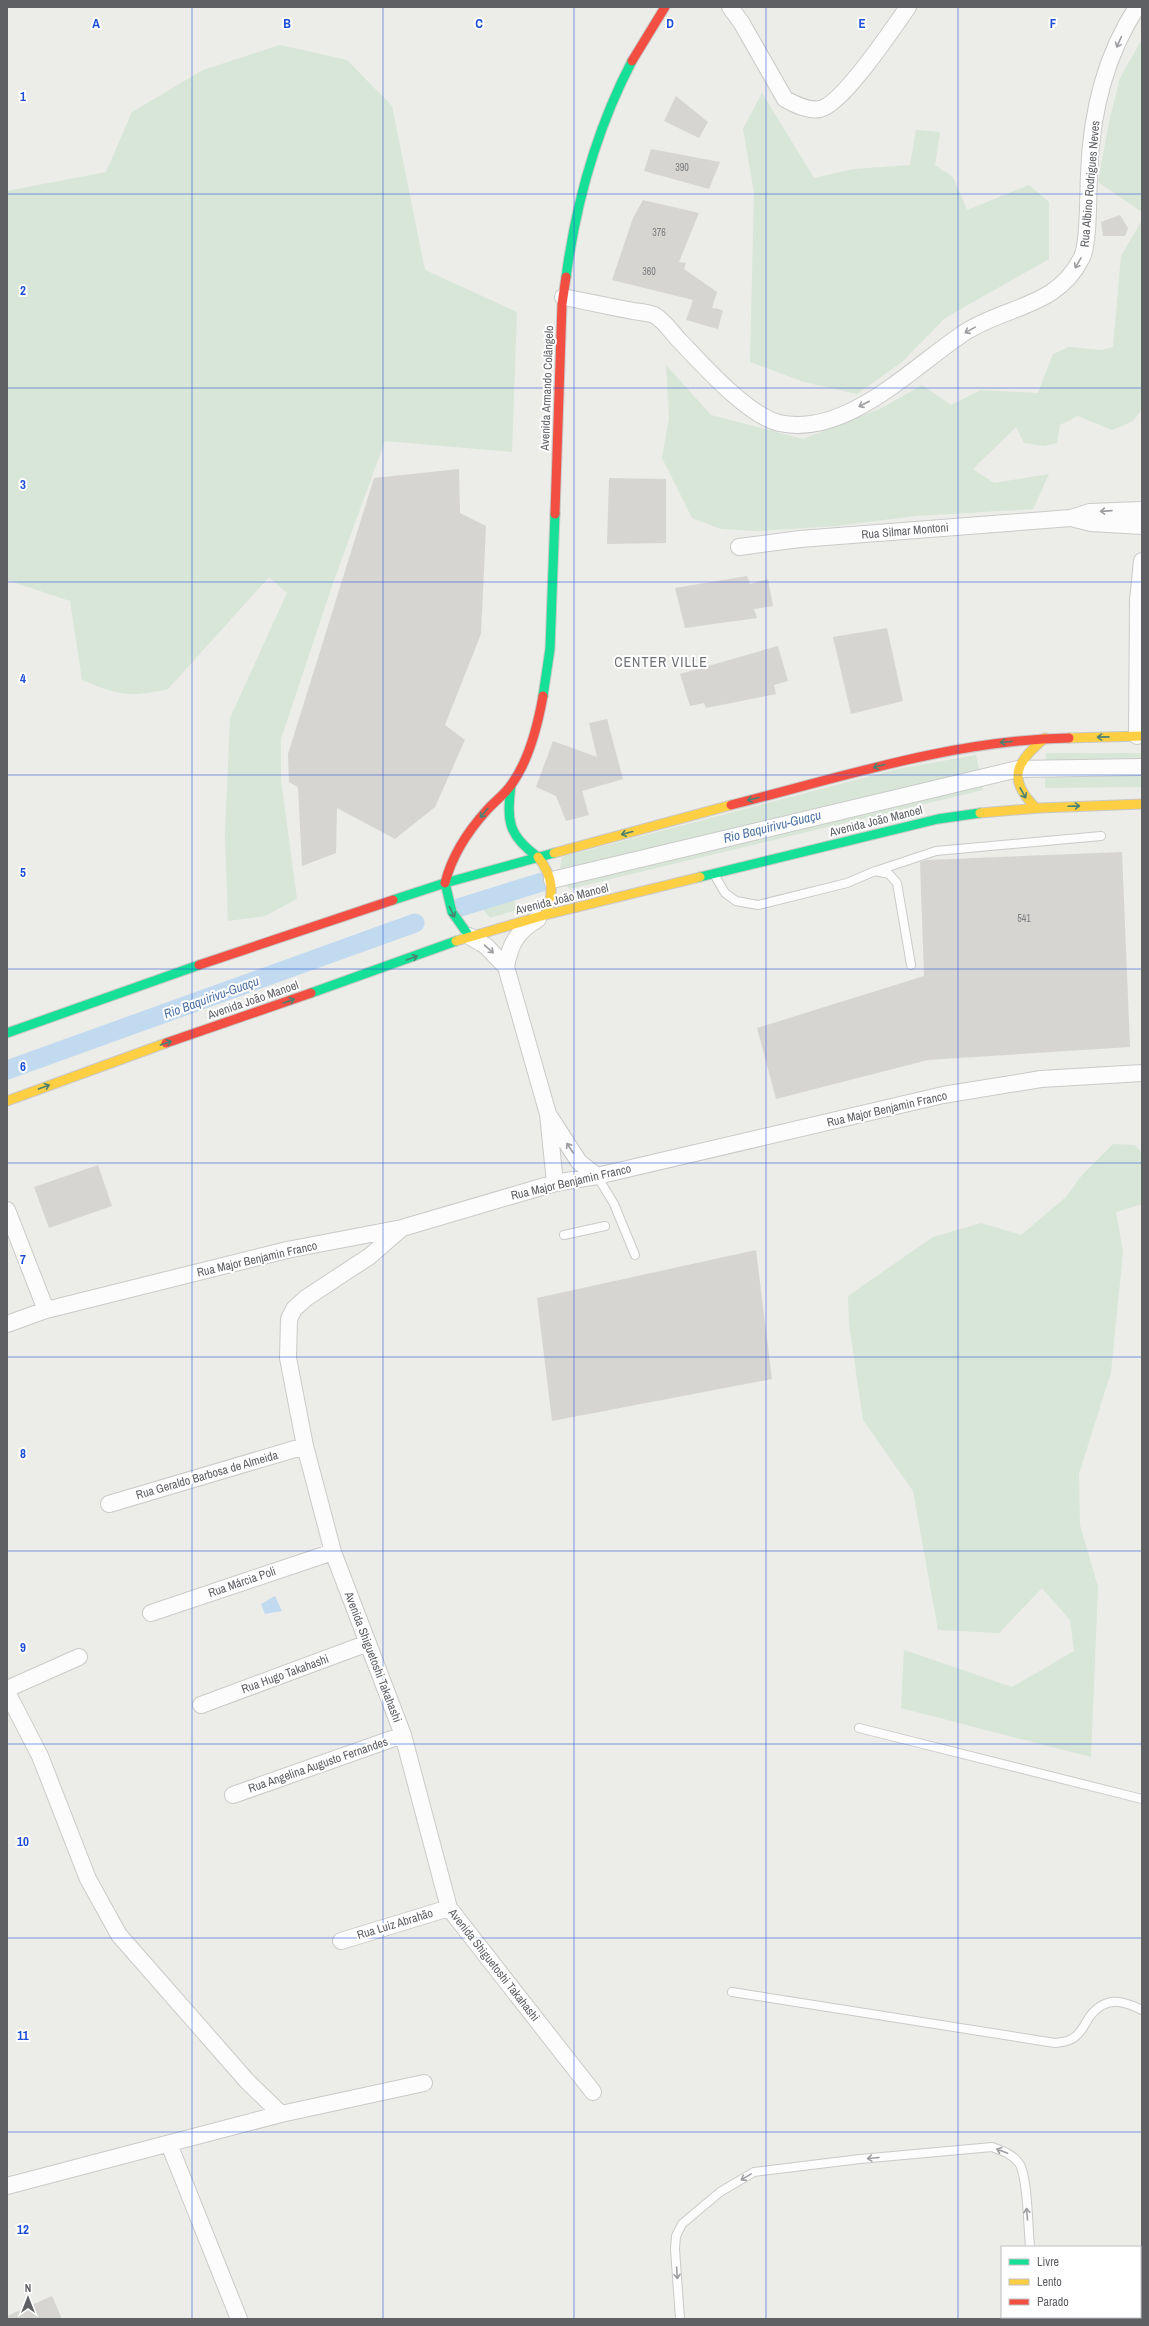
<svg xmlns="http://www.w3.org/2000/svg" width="1149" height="2326" font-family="'Archivo Narrow',sans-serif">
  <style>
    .green { fill: #d7e6d6 }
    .water { fill: #c2daf0 }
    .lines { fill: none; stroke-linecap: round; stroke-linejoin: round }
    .canal { stroke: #c2daf0; stroke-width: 19 }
    .building { fill: #d6d5d2 }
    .lane-casing { stroke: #cacac9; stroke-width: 10 }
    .street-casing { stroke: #cacac9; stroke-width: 18 }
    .fast-casing { stroke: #c8c8c8; stroke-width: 11 }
    .slow-casing { stroke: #c8c8c8; stroke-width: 11 }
    .jam-casing { stroke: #c8c8c8; stroke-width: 11 }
    .lane { stroke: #fcfcfc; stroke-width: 8 }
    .street { stroke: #fcfcfc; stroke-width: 16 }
    .fast { stroke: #16e098; stroke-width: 9 }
    .slow { stroke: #ffcf43; stroke-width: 9 }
    .jam { stroke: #f24e42; stroke-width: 9 }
    .oneway { stroke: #9d9ea1 }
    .oneway2 { stroke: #4c8071 }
    .grid { fill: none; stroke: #1d4ed8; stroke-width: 1; stroke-opacity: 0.55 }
    .labels { text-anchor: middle; stroke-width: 4; stroke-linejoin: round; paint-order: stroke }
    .number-label { font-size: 10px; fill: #7c7e80 }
    .street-label { font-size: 12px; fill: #5e6064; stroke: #fff }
    .water-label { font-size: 13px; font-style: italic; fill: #4e73a5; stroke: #fff }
    .quarter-label { font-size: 14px; letter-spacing: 1px; fill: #6f7276; stroke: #fff }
    .grid-label { font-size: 13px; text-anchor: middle; font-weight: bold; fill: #1d4ed8; stroke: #fff; stroke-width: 4; stroke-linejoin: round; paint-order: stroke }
  </style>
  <rect width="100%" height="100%" fill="#ecece8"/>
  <path class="green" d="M1142 39V212L1098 182 1109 122 1120 78Z
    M280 45 347 60 392 106 425 270 517 312 512 452 385 441 332 586 281 739V780L297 899 265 916 228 921 225 834 230 718 287 593 269 577 168 689C128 698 119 695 82 680L70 601 7 580V191L106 172 132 112 203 70Z
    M762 93 814 178 854 169 910 165 916 130 940 132 935 165 953 177 967 210 1029 185 1049 202V259L945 318 902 362 857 394 804 382 750 362 754 192 743 129Z
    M1142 220V409L1133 421 1112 430 1078 416 1060 425 1057 443 1044 446 1024 443 1016 427 973 469 994 483 1049 474 1033 509 915 516 836 526 756 531 721 529 692 518 662 458 669 417 666 365 711 415 803 439 880 409 922 385 951 405 981 390 1038 393 1053 354 1069 347 1102 350 1113 347 1121 256Z
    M1046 753H1142V787L1045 788Z
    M976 755 983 790 569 889 559 874 562 857 898 769Z
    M511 889 517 910 490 918 482 908 484 895Z
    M1113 1144 1135 1145 1142 1153V1204L1116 1212 1123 1252 1111 1372 1079 1474 1080 1525 1098 1587 1091 1757 901 1708 904 1650 1012 1687 1074 1651 1070 1620 1042 1588 999 1633 938 1630 913 1491 863 1420 849 1324 848 1296 933 1237 981 1223 1021 1235 1066 1197 1082 1175Z"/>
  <path class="water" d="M275 1596 282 1611 265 1614 261 1604Z"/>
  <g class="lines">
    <path class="canal" d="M461 907 542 882
      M7 1070 415 923"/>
  </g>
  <path class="building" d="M676 96 708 122 699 138 664 121Z
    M651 149 720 162 709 189 644 171Z
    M643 200 699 213 679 262 686 263 684 269 717 292 712 308 723 310 718 329 686 320 693 300 612 280 633 218Z
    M1120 215 1128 228 1125 236H1103L1101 222Z
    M459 469 460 513 486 526 481 634 445 725 465 740 435 807 395 839 337 808 336 853 302 866 298 787 289 782 288 754 374 478Z
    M609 478 666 479V543L607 544Z
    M747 576 750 584 768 579 773 606 754 609 757 618 685 628 675 588Z
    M887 628 903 701 851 714 833 637Z
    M778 646 788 681 774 685 776 694 706 708 704 703 690 706 680 674Z
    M607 719 623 779 582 791 589 815 566 821 556 796 536 787 553 741 597 757 589 723Z
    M1122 852 1130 1047 928 1060 776 1099 757 1028 924 976 920 862 927 860Z
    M98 1165 112 1206 49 1228 34 1187Z
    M756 1250 772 1379 552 1421 537 1298Z
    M52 2296 62 2319H7V2316Z"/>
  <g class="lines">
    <g class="lane-casing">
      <path id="lane" d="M876 871 936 851 1101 836
        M714 874 725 893 736 901 758 905 847 883 875 871 889 874 897 883 911 965
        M597 1176 614 1204 635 1255
        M564 1235 605 1226
        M859 1728 1142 1799
        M732 1992 1055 2043C1064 2042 1072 2041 1078 2034 1083 2029 1086 2022 1090 2016 1106 1996 1122 2000 1142 2010
        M1036 2317V2319
        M680 2319 675 2249 676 2236 682 2224 720 2192 754 2172 860 2159 992 2147C1003 2151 1012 2154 1019 2163 1028 2176 1028 2229 1030 2247"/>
    </g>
    <g class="street-casing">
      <path id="street" d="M730 7 741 22 785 99C796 105 808 111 820 109 843 104 893 28 908 7
        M563 297C585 301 606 306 628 310 636 312 646 312 654 315 663 319 672 333 679 340 702 364 747 415 779 423 848 438 915 364 967 331 1009 305 1058 307 1082 257 1089 243 1088 192 1089 174 1091 116 1105 56 1137 7
        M1071 518 1091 523 1142 526
        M739 547 800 539 1071 518 1090 512 1142 510
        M1137 736 1138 600 1142 561
        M552 880 1018 769 1142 767
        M538 919C517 931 510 944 506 967L548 1114
        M469 936 486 946 506 967
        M555 1183 548 1114 579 1162 597 1176
        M7 1210 46 1310
        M402 1228 370 1256 306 1298 294 1309 289 1319 288 1358 305 1446 333 1552 403 1735 449 1908 593 2092
        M7 1324 46 1310 287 1250 402 1228 555 1183 597 1176 943 1095 1041 1079 1142 1073
        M109 1504 305 1446
        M151 1613 333 1552
        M7 1689 79 1657
        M7 1692 40 1756 88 1879 119 1935 247 2081 281 2114
        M201 1705 368 1643
        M233 1795 403 1735
        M341 1941 449 1908
        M169 2144 239 2319
        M7 2186 281 2114 424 2083"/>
    </g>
    <g class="fast-casing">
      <path id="fast" d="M566 277C576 203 597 128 632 61
        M543 696 550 649 555 514
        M511 785C507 820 507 835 538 857
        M700 877 938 819 980 813
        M445 883 452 912 469 936
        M393 900 445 883 554 853
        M311 993 456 941
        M7 1033 199 965"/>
    </g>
    <g class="slow-casing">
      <path id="slow" d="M1069 738 1142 736
        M1035 807C1006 778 1017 761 1045 738
        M980 813 1040 808 1142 804
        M554 853 731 805
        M538 857C553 876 555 893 545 915
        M456 941 545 915 700 877
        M7 1101 166 1043"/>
    </g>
    <g class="jam-casing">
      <path id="jam" d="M632 61 665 7
        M555 514 562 304 566 277
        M731 805C842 777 954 740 1069 738
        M445 883C452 855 468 831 487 810 495 801 505 794 511 785 528 762 538 724 543 696
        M199 965 393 900
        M166 1043 311 993"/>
    </g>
    <use href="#lane" class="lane"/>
    <use href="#street" class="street"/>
    <use href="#fast" class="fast"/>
    <use href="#slow" class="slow"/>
    <use href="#jam" class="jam"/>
  </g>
  <defs><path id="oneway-shaft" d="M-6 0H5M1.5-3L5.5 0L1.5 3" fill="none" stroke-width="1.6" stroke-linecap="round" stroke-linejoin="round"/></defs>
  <g class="oneway">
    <use href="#oneway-shaft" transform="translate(1119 42) rotate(114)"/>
    <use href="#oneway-shaft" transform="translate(1078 263) rotate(120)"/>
    <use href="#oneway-shaft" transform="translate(970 330) rotate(151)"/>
    <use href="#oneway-shaft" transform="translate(864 404) rotate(153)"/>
    <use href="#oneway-shaft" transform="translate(1106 511) rotate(176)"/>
    <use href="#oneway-shaft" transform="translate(489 949) rotate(41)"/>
    <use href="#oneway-shaft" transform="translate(570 1148) rotate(-123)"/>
    <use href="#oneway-shaft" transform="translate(1002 2151) rotate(-159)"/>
    <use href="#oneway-shaft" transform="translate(873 2158) rotate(175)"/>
    <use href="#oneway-shaft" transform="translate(746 2177) rotate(149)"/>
    <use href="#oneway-shaft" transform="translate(1027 2214) rotate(-95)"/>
    <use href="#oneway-shaft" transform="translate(677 2273) rotate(86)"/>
  </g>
  <g class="oneway2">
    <use href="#oneway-shaft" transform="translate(1103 737) rotate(179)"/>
    <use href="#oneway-shaft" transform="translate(1006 742) rotate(174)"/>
    <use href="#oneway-shaft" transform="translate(879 766) rotate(165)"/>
    <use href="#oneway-shaft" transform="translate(1023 793) rotate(61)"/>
    <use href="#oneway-shaft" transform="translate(753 799) rotate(166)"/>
    <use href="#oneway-shaft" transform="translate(1074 806) rotate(-2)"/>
    <use href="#oneway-shaft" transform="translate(484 813) rotate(130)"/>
    <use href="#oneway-shaft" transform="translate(627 833) rotate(165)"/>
    <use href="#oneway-shaft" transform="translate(452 912) rotate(64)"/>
    <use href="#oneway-shaft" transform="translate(412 958) rotate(-20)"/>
    <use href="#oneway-shaft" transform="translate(289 1001) rotate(-19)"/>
    <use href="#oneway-shaft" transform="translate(166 1043) rotate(-19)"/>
    <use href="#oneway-shaft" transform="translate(44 1087) rotate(-20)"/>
  </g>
  <path class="grid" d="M192 7V2319M383 7V2319M574 7V2319M766 7V2319M958 7V2319M7 194H1142M7 388H1142M7 582H1142M7 775H1142M7 969H1142M7 1163H1142M7 1357H1142M7 1551H1142M7 1744H1142M7 1938H1142M7 2132H1142"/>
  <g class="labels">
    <g class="number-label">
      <text x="682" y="171">390</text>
      <text x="659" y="236">376</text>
      <text x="649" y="275">360</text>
      <text x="1024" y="922">541</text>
    </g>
    <g class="street-label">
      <text transform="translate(1090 184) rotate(-85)" y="4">Rua Albino Rodrigues Neves</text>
      <text transform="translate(547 388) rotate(-88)" y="4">Avenida Armando Colângelo</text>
      <text transform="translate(905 531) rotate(-5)" y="4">Rua Silmar Montoni</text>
      <text transform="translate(876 821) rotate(-14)" y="4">Avenida João Manoel</text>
      <text transform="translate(562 899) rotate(-14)" y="4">Avenida João Manoel</text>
      <text transform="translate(253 1000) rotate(-19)" y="4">Avenida João Manoel</text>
      <text transform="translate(887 1109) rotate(-13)" y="4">Rua Major Benjamin Franco</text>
      <text transform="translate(571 1182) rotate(-13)" y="4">Rua Major Benjamin Franco</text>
      <text transform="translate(257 1259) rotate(-13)" y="4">Rua Major Benjamin Franco</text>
      <text transform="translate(207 1475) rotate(-16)" y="4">Rua Geraldo Barbosa de Almeida</text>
      <text transform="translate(242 1582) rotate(-19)" y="4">Rua Márcia Poli</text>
      <text transform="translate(373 1657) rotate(69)" y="4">Avenida Shiguetoshi Takahashi</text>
      <text transform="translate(285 1674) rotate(-20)" y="4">Rua Hugo Takahashi</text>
      <text transform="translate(318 1765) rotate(-19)" y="4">Rua Angelina Augusto Fernandes</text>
      <text transform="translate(395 1924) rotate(-17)" y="4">Rua Luiz Abrahão</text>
      <text transform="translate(494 1965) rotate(52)" y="4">Avenida Shiguetoshi Takahashi</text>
    </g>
    <g class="water-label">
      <text transform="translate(772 826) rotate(-14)" y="5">Rio Baquirivu-Guaçu</text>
      <text transform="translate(211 997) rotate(-20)" y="5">Rio Baquirivu-Guaçu</text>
    </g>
    <g class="quarter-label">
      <text x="661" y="667">CENTER VILLE</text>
    </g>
  </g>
  <g class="grid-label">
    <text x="96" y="28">A</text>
    <text x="287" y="28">B</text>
    <text x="479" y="28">C</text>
    <text x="670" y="28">D</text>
    <text x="862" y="28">E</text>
    <text x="1053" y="28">F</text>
    <text x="23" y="101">1</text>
    <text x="23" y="295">2</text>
    <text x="23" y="489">3</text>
    <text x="23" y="683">4</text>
    <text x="23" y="877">5</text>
    <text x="23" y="1071">6</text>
    <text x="23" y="1264">7</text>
    <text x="23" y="1458">8</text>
    <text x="23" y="1652">9</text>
    <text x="23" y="1846">10</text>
    <text x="23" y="2040">11</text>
    <text x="23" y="2234">12</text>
  </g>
  <rect width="1149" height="2326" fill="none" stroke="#5e6064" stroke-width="16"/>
  <rect x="1001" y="2246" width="140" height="72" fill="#ffffff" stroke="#bfbfc1"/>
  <rect x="1009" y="2259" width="20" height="6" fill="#16e098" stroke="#bfbfc1"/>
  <text x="1037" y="2266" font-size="12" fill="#5e6064">Livre</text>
  <rect x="1009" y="2279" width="20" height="6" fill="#ffcf43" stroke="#bfbfc1"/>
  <text x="1037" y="2286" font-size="12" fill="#5e6064">Lento</text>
  <rect x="1009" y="2299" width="20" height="6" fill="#f24e42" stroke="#bfbfc1"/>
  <text x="1037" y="2306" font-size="12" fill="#5e6064">Parado</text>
  <g transform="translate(28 2298)" stroke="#ffffff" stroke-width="3" paint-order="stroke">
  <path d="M0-3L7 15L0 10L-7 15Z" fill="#5e6064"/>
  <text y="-6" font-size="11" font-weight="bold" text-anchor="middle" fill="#5e6064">N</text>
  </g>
</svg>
